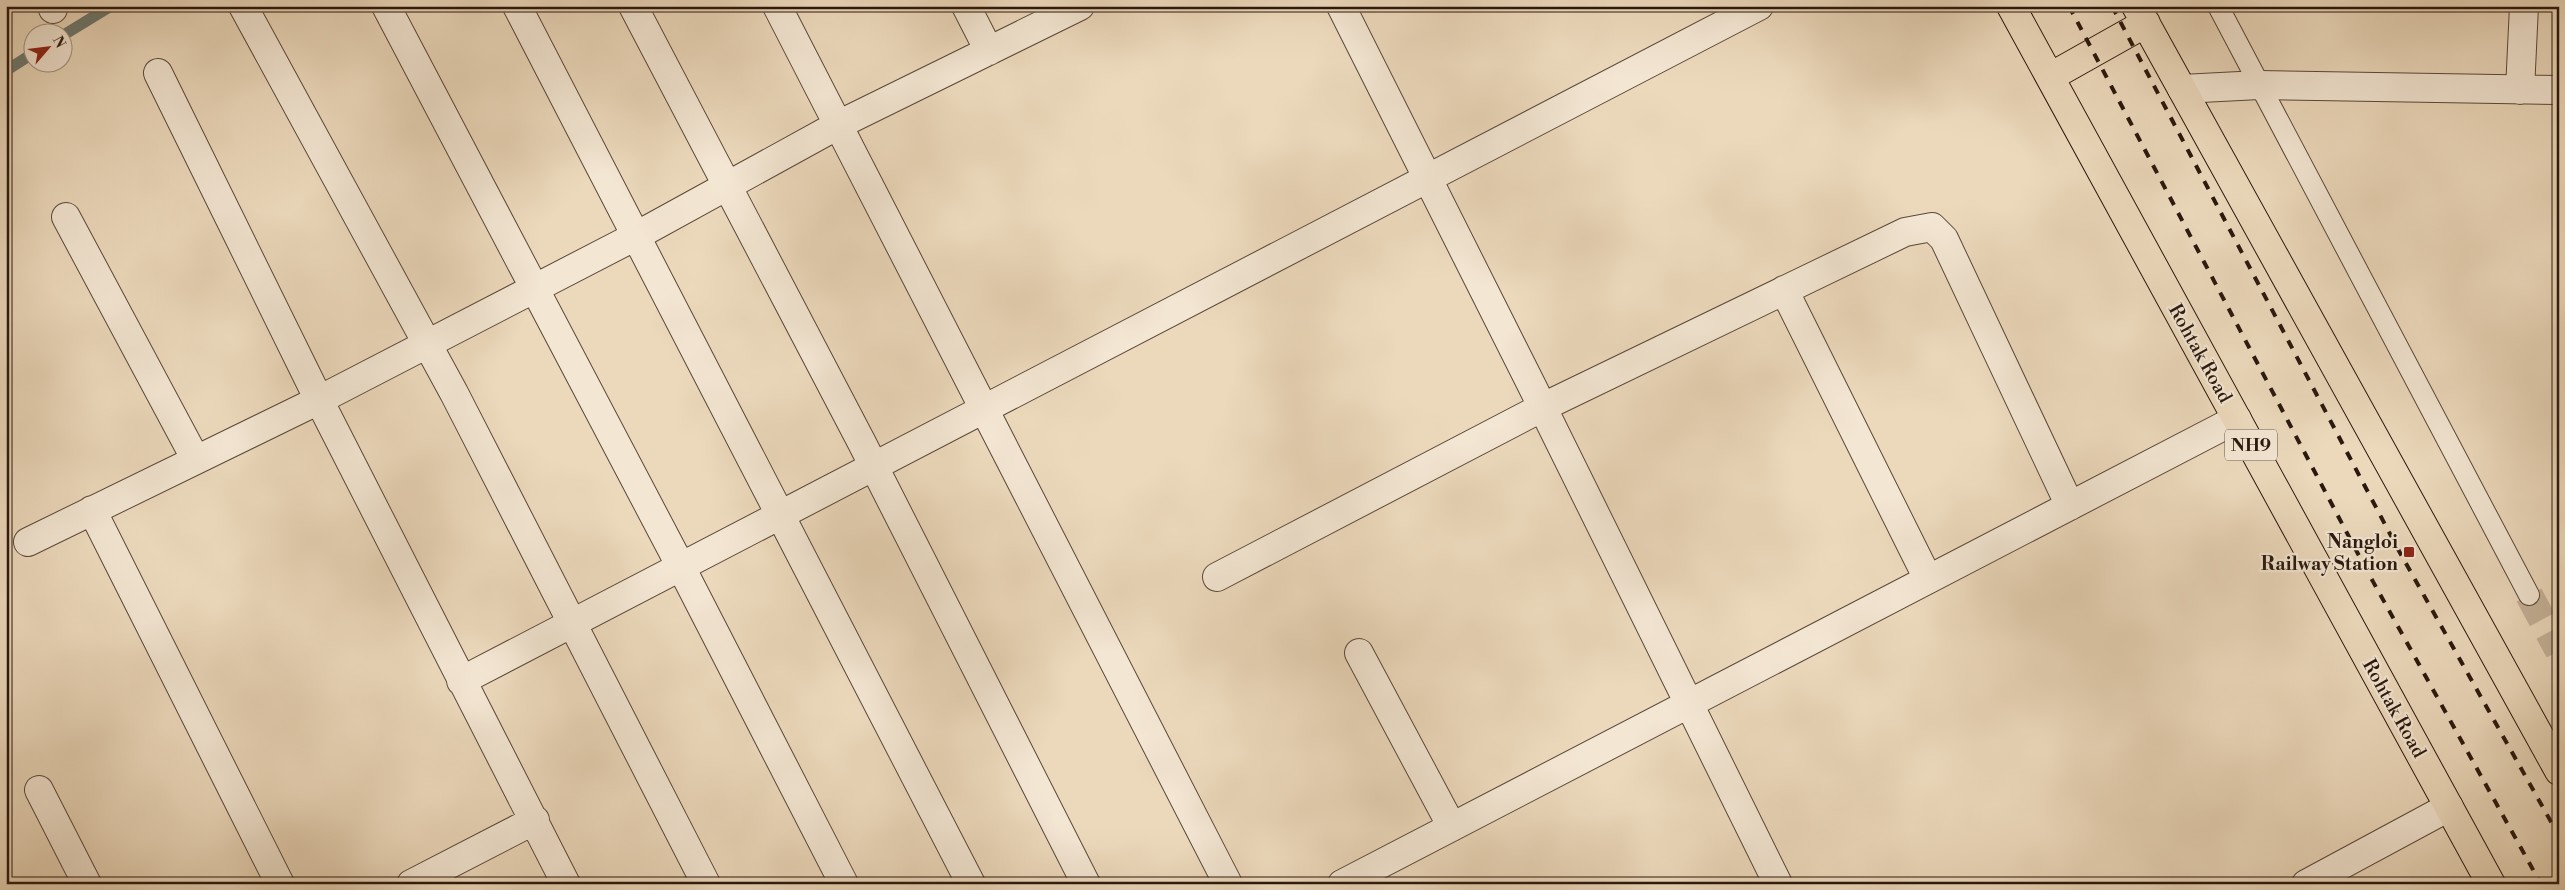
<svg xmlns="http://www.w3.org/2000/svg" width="2565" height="890" font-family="'Libre Bodoni',serif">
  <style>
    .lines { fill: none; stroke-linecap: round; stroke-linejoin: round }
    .stream { stroke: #6d7971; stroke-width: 11 }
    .minor-tunnel { stroke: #c5b299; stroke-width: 28; stroke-dasharray: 28 14; stroke-linecap: butt }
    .service-casing { stroke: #5a483a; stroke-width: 22 }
    .minor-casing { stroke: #5a483a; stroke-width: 30 }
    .trunk-casing { stroke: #2a180e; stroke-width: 30 }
    .service { stroke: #f3e6d3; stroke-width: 20 }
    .minor { stroke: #f3e6d3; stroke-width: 28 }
    .trunk { stroke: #ecd9bc; stroke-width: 28 }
    .rail { stroke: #2a180e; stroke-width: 4; stroke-dasharray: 9 9; stroke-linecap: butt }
    .poi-dot { fill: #8f2418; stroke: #f3e6d3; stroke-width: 2 }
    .labels { text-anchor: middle; stroke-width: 4.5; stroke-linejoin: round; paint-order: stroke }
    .shield { fill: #f3e6d3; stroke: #665649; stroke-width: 1 }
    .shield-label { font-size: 18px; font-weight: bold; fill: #2a180e }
    .street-label { font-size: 19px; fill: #2a180e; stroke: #f3e6d3 }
    .poi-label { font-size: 19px; font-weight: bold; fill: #2a180e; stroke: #f3e6d3; text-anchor: end }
  </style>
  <rect width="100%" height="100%" fill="#ecd9bc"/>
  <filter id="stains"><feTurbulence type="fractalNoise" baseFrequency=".004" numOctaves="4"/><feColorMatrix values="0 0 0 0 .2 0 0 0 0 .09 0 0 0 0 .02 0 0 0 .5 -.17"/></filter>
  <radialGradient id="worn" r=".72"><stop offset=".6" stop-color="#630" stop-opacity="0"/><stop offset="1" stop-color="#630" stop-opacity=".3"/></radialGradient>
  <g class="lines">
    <path class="stream" d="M62 36 111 6
      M6 81 7 70 32 54"/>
    <path class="minor-tunnel" d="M2529 595 2559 651"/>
    <g class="service-casing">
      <path id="service" d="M2218 6 2529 595"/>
    </g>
    <g class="minor-casing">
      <path id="minor" d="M52 6 53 9
        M243 6 454 393 706 884
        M386 6 681 567 844 884
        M517 6 971 884
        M633 6 862 443 1086 884
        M777 6 1228 884
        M966 6 989 51
        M1341 6 1532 386 1778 884
        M158 73 319 400 566 884
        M2182 89 2259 85 2559 90
        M2520 90 2524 6
        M66 217 196 460
        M1784 290 1928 579
        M92 510 280 884
        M28 542 319 400 636 236 838 125 1080 6
        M1217 577 1543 407 1905 232 1932 227 1944 239 2070 506
        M1359 653 1452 827
        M461 681 1759 6
        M39 790 87 884
        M411 884 535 820
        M1342 884 2237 419
        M2306 884 2449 807"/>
    </g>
    <g class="trunk-casing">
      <path id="trunk" d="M2011 6 2491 884
        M2136 6 2559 771
        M2050 77 2146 23"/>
    </g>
    <use href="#service" class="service"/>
    <use href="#minor" class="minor"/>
    <use href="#trunk" class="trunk"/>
    <path class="rail" d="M2069 6 2366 569 2541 884
      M2112 6 2399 551 2559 836"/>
  </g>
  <rect class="poi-dot" x="2403" y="546" width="12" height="12" rx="2.5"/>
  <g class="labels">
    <rect class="shield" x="2225" y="429.5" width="52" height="31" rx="4"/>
    <g class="shield-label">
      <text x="2251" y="451">NH9</text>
    </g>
    <g class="street-label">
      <text transform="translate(2201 353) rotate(61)" y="7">Rohtak Road</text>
      <text transform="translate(2395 708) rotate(61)" y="7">Rohtak Road</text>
    </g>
    <g class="poi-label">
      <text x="2398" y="548">Nangloi<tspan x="2398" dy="22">Railway Station</tspan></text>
    </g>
  </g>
  <rect width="2565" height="890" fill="none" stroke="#ecd9bc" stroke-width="25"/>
  <rect x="8" y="8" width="2550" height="875" fill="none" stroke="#2a180e" stroke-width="2.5"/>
  <rect x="12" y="12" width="2540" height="865" fill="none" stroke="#2a180e"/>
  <g transform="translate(48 48) rotate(62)"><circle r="24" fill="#f3e6d3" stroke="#a39484"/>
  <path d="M0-4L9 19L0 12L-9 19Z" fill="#8f2418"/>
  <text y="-8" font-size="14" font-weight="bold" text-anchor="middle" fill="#2a180e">N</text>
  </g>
  <rect width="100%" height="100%" filter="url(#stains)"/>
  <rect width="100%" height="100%" fill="url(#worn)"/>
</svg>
